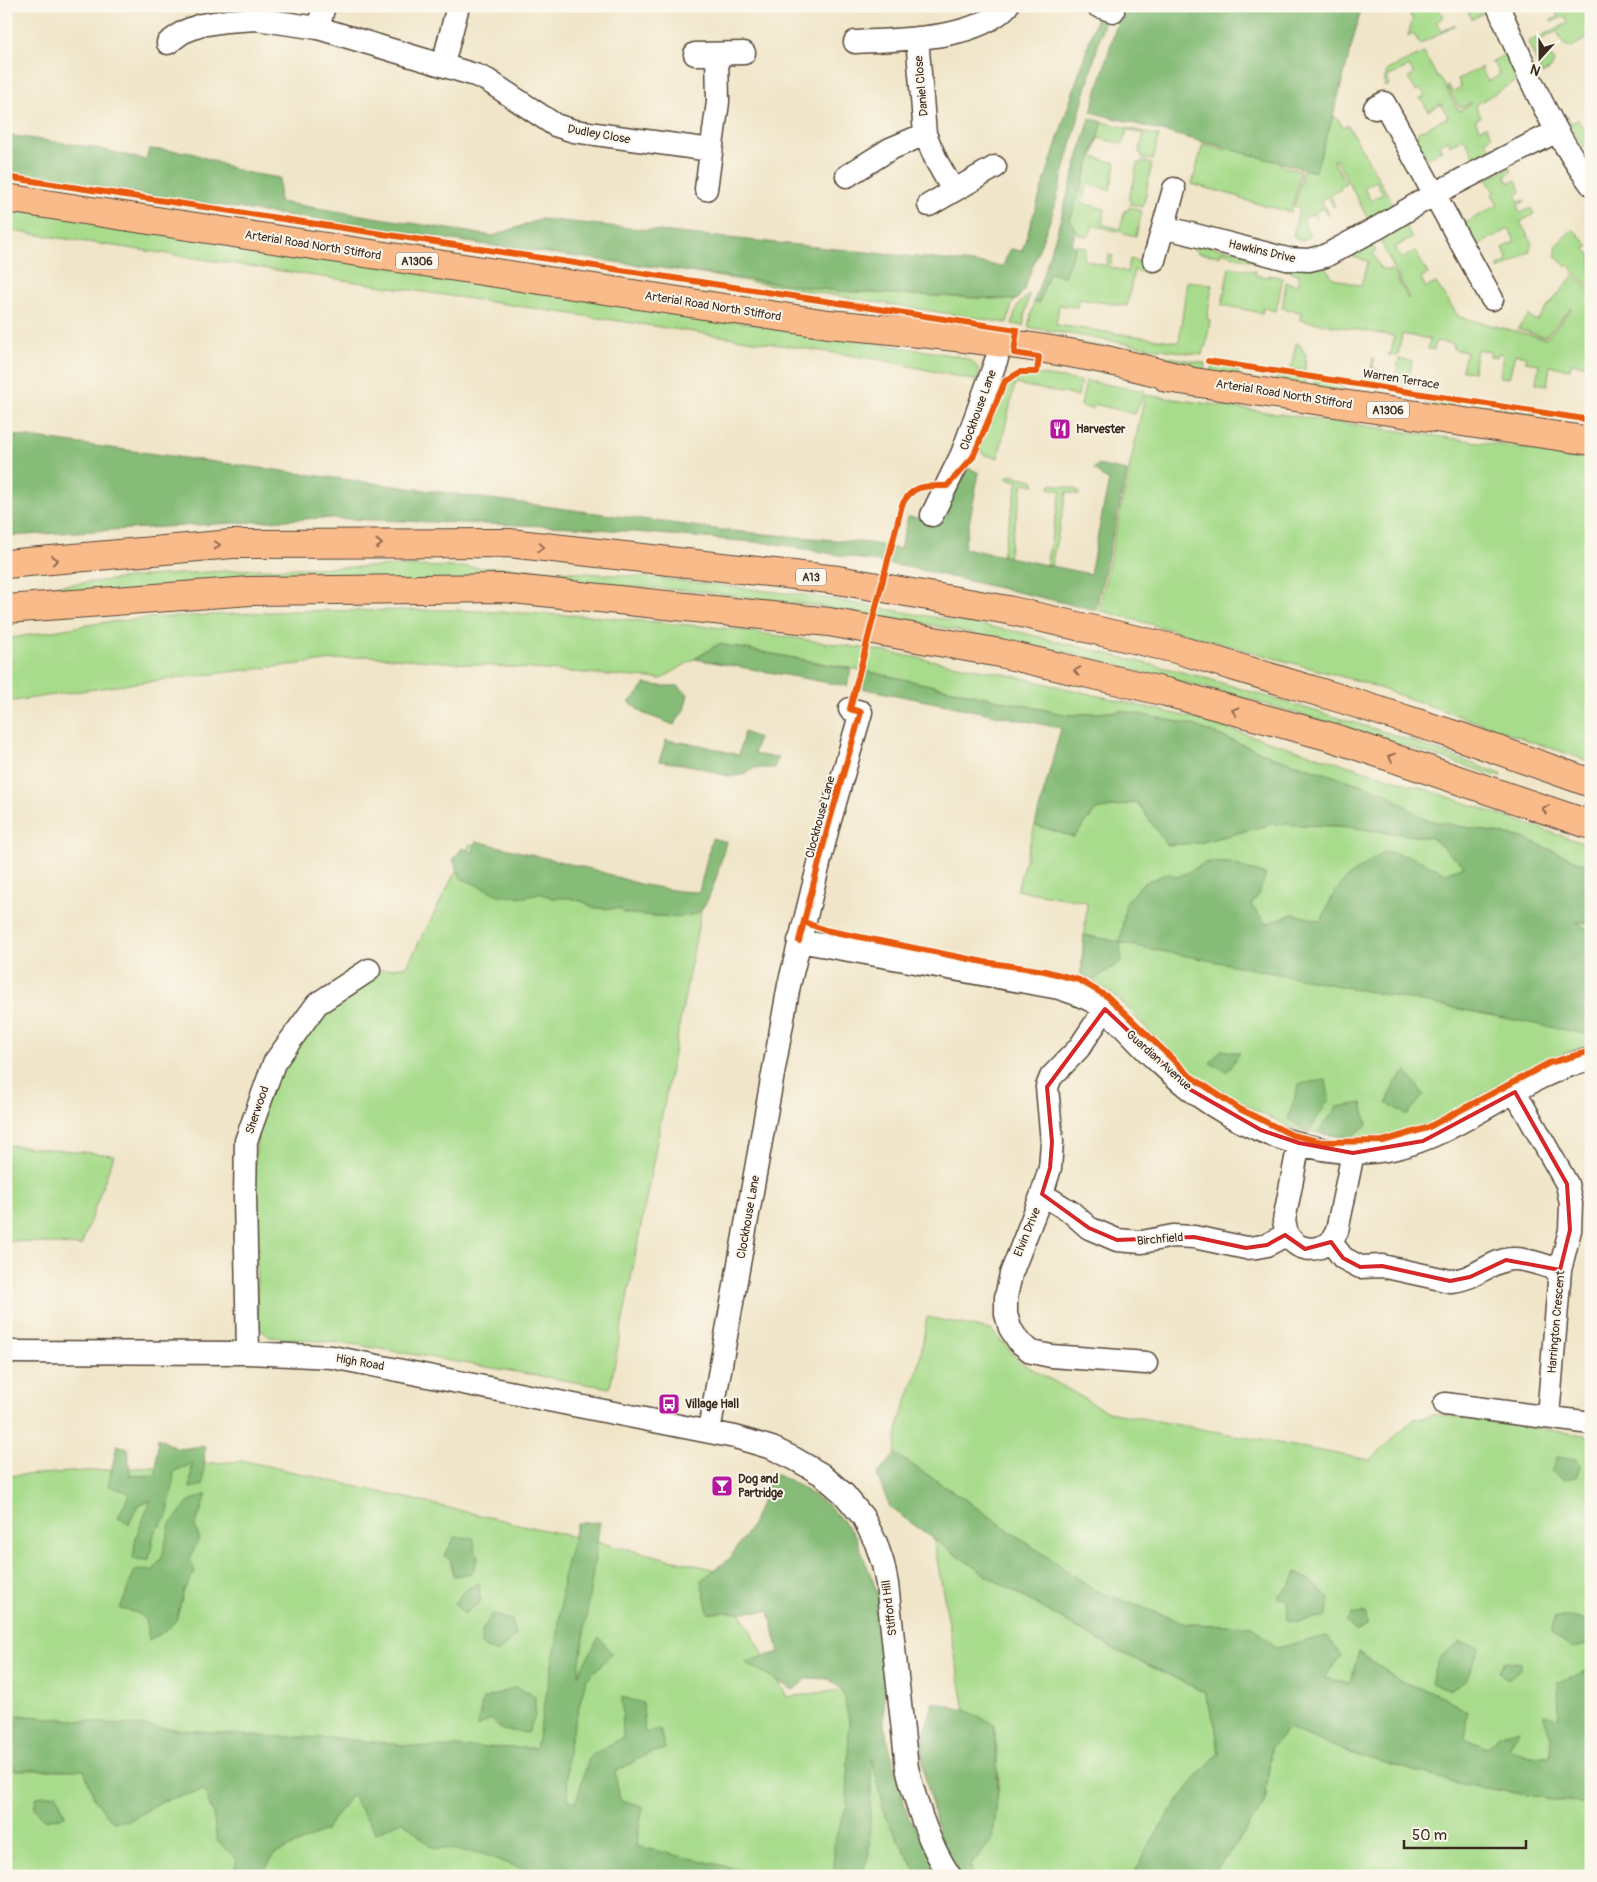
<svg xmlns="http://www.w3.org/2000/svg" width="1597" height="1882" font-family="Pangolin,sans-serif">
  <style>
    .green { fill: #a8dc8c; stroke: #728355; fill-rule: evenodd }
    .forest { fill: #86bc78; stroke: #60734b }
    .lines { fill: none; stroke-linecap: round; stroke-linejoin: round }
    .minor-casing { stroke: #564638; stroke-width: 25 }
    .major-casing { stroke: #564638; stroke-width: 30 }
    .highway-casing { stroke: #564638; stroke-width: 30 }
    .minor { stroke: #fff; stroke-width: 22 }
    .major { stroke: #fabb8b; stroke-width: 28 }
    .highway { stroke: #fabb8b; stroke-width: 28 }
    .cycleway-casing { stroke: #fbf7ec; stroke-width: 9 }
    .cycleway { stroke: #e8590c; stroke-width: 6 }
    .oneway { stroke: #916b4f }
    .marked { fill: none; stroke: #d62828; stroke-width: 4; stroke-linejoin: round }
    .labels { text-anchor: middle; stroke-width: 4; stroke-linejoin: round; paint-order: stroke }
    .shield { fill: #fbf7ec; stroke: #75685c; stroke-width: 1 }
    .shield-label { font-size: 11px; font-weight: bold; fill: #3b2a1e }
    .street-label { font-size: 12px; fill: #3b2a1e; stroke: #fbf7ec }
    .poi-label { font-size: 12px; font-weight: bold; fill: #3b2a1e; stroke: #fbf7ec; text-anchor: start }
  </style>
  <rect width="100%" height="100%" fill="#fbf7ec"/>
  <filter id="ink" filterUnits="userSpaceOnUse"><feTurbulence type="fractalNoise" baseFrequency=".02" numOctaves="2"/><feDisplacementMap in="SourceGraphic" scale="10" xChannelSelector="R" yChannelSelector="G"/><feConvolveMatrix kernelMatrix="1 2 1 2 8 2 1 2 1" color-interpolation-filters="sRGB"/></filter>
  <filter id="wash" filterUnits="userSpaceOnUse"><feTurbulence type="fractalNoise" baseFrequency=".0096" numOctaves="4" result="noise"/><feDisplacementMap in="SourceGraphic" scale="20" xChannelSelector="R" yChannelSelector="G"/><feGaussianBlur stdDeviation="1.12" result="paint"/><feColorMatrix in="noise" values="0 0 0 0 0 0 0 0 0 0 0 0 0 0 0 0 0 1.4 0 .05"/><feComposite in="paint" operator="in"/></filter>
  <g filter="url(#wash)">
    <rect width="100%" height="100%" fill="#f0e5c8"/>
    <path class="green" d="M1407 6H1437L1444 17 1436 22 1442 31 1456 25 1420 44 1413 33 1408 36 1413 18 1410 17 1411 11Z
      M1465 6H1489L1490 10 1472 19Z
      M1544 6H1586L1591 14V36L1570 48 1567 45 1564 46 1557 31 1536 42 1544 58 1550 55 1554 61 1551 69 1542 74 1528 42 1568 23 1565 16 1552 22 1551 20 1558 17 1553 6 1545 10Z
      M1506 51 1519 79 1475 105 1481 117 1475 120 1480 129 1486 126 1492 136 1485 141 1491 150 1497 147 1500 149 1477 162 1464 138 1451 144V146L1448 140 1439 145 1442 151 1440 150 1427 159 1416 140 1418 132 1448 117 1441 104 1428 111 1421 98 1419 99 1425 96 1421 89 1416 91 1408 78 1414 75 1409 66 1386 78 1389 85 1385 87 1384 84 1387 70 1424 53 1437 77 1439 76 1459 111 1472 103 1471 102 1460 108 1447 87 1449 86 1452 92 1461 87 1458 79 1482 67 1481 69 1488 81 1500 75 1494 62H1491L1506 54Z
      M1333 116 1338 119 1343 127 1348 125 1394 206 1372 219 1367 217 1336 159 1333 160 1346 183 1340 186 1341 189 1330 195 1335 206 1333 207 1328 196 1321 200 1328 214H1327L1323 208 1314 213 1317 220 1313 214 1303 219 1306 225 1305 227 1310 236 1302 241 1296 239 1293 235 1300 208 1294 206 1304 169 1315 172ZM1376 181 1383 194 1371 201 1364 188Z
      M1567 116 1571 123 1578 120 1582 127 1591 123V133L1587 136 1591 144 1586 147 1582 146 1566 119 1565 118Z
      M1103 122 1159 136 1153 160 1142 158V154L1139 153 1144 134 1127 130 1123 144 1098 138 1093 157 1116 163 1110 190 1087 184 1082 203 1105 209 1102 224 1120 229 1125 210 1128 211 1129 207 1142 211 1136 236 1093 225 1089 236 1087 237 1078 234 1070 220Z
      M1203 144 1226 150 1227 148 1282 163 1281 166 1301 171 1291 212 1240 199V197L1192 184Z
      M1141 161 1152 164 1143 207 1130 204 1131 200 1128 199 1134 182 1137 163 1140 164Z
      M1510 167 1511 172 1505 176 1509 183 1516 180 1521 192 1516 195 1519 202 1526 200 1517 206 1521 213 1531 208 1534 214 1520 222 1532 243 1529 252 1499 270 1497 267 1508 261 1503 248 1515 241 1509 229 1478 245 1471 242 1457 215 1460 214 1465 223 1498 205 1492 194 1494 192 1486 179Z
      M6 207 957 356C972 360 981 364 978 381L882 360 6 230Z
      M1405 224 1412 238 1395 247 1402 259 1415 251 1428 274 1421 278 1426 288 1436 283 1459 317 1546 339 1572 309 1571 308 1545 337 1517 329 1529 315 1536 321 1574 275 1589 288 1591 287V320L1585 339 1591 341V366L1571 363 1570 369 1550 366 1547 385 1536 383 1539 364 1526 362V356L1515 354 1509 378 1500 377 1503 354 1497 353 1496 357 1490 356V352L1477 349 1473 372 1462 370 1466 352 1453 349 1454 344 1436 341 1434 350 1428 349 1430 339 1402 334 1398 356 1388 355V353H1391L1394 336 1300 320 1301 312 1282 308 1286 282 1297 285 1299 274 1220 252V256L1197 253 1194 249V244L1324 266 1333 278 1361 286 1368 261 1353 257 1352 251 1370 242 1376 252 1373 254 1380 268 1388 271 1392 269 1408 299 1409 298 1381 242V236Z
      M1573 229 1589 246 1585 249 1591 255V283L1589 285 1572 271 1573 269 1568 264 1566 266 1555 256 1557 249 1555 246Z
      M1076 245 1086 248 1083 259 1106 266 1109 255 1113 256 1110 267 1127 272 1130 259 1144 263 1143 266 1147 267 1146 273 1134 270 1127 306 1079 299 1077 307 1059 305 1056 325 1179 342 1187 281 1212 285 1207 319 1210 320 1206 346H1204L1202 355 1140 346 1028 327 1034 302 1039 303 1049 273 1064 276Z
      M1229 267 1255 271V275L1269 277V275L1283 278 1276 311 1263 308 1262 313 1222 305Z
      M671 269 837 291 1016 300 1012 304 1007 323Z
      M1029 294 1023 326 1012 324 1017 306Z
      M1022 334 1205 363 1204 370Z
      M1296 343 1299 344 1306 355 1305 371 1291 369Z
      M1373 358 1374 359 1373 368 1377 369 1382 374 1381 383 1369 381Z
      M1399 359 1412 361 1407 387 1394 385Z
      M1214 363 1239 367 1238 376 1211 372Z
      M1277 373 1305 378 1304 386 1276 382Z
      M1023 375H1041L1081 381 1078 396 1015 384 998 458 985 455 979 450 1006 384Z
      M1315 379 1343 384 1342 392 1314 387Z
      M1086 381 1145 391 1135 414 1094 404 1093 409 1081 406Z
      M1145 395 1591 458V762L1365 683 1099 610Z
      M1426 397 1452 401V409L1425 404Z
      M1480 405 1535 414 1534 421 1479 413Z
      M1010 475 1033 480 1035 485 1023 483 1008 557 1002 556 1018 481 1006 478Z
      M1052 484 1075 489 1079 492V495L1067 492 1051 566 1046 565 1061 491 1049 488Z
      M409 566 508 568 646 577 812 596 1019 632 1202 677 1395 735 1501 774 1500 777 1390 741 1234 695 1050 649 925 624 817 606 695 591 555 581 6 601V591L148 576 254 569Z
      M453 610 589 616 732 629 869 649 1000 673 1193 718 1431 791 1591 846V867L1523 838 1426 820 1384 792 1271 756 1193 725 1123 711 1068 715 865 671 719 644 661 679 368 656 143 682 6 702V639L100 623 150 618 296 611Z
      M1137 802 1198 843 1272 824 1339 826 1432 838 1478 877 1575 922H1591V1044L1543 1061 1427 1125 1390 1135 1350 1138 1297 1130 1254 1110 1197 1076 1158 1041 1118 998 1081 974 1087 902 1017 890 1035 825 1074 837 1096 810Z
      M470 844 702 906 610 1388 352 1344 270 1337 258 1328 254 1172 259 1116 279 1069 336 999 375 971 407 966Z
      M6 1145 114 1155 81 1246 6 1240Z
      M927 1317 991 1330 1020 1362 1108 1412 1370 1460 1414 1419 1436 1414 1591 1436V1677L1586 1671 1559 1717 1543 1715 1552 1737 1551 1756H1529L1507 1748 1518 1730 1501 1734 1486 1748 1465 1738 1445 1697 1400 1681 1359 1652 1350 1683 1324 1678 1327 1636 1276 1649 1252 1626 1187 1624 1094 1590 963 1498 895 1454 899 1423 918 1370Z
      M246 1461 717 1570 787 1697 864 1687 922 1876H6V1476Z
      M933 1538 987 1576 1112 1648 1204 1692 1215 1724 1219 1753C1184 1789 1154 1831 1133 1876H973L970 1866 993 1839 999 1781 994 1724 965 1710Z
      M1288 1728 1353 1754 1457 1783 1591 1806V1876H1209L1229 1853 1265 1804 1271 1748Z"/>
    <path class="forest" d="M1122 6H1362L1333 116 1315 172 1091 112Z
      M1097 17 1105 19 1053 212 1023 292 1016 300 837 291 487 245 6 174V135L92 147 146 160 149 149 189 152 243 172 280 178 279 202 493 236 541 219 1003 266 1010 249 1022 251Z
      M1090 118 1103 122 1070 220 1077 231 1071 244 1076 247 1064 276 1049 273 1039 303 1034 302 1056 235Z
      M6 434 730 531 869 543 900 549 908 517 939 520 969 468 979 473 964 548 1090 574 1109 480 1102 477 1094 469 1097 465 1127 471 1096 610 912 568 777 544 576 527 320 518 6 536Z
      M719 644 851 669 847 686 695 659Z
      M865 671 1068 715 1123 711 1193 725 1271 756 1384 792 1426 820 1523 838 1591 867V922H1576L1591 932V1035L1120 943 1122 961 1092 981 1081 974 1084 935 1120 942 1126 902 1142 884 1168 873 1178 877 1207 862 1230 863 1266 875 1258 895 1251 905 1266 924 1293 914 1321 921 1334 893 1347 878 1385 851 1415 858 1446 873 1464 866 1432 838 1339 826 1272 824 1198 843 1167 845 1137 802 1096 810 1074 837 1035 825 1061 728 861 688Z
      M645 684 662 686H678L688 694 684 710 674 725 642 713 629 702 640 692Z
      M744 732 758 738 754 754 778 758 774 768H753C734 784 718 772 698 767 685 764 672 763 659 761L666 740 700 745 739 755Z
      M712 838 726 842C721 859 712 904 697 913 686 920 638 915 624 913L620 909 593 908 584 902 570 898H553L539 893 527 897 501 896 461 878 453 860 462 848 473 853 476 841 595 870 639 884 678 891 699 892Z
      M1221 1050 1240 1053 1227 1072 1210 1063Z
      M1406 1071 1424 1095 1407 1115 1387 1103 1394 1084Z
      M1326 1080 1329 1099 1309 1132 1288 1119 1299 1084Z
      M1362 1103 1367 1125 1350 1138 1318 1133 1337 1107Z
      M158 1438 178 1449 205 1446 203 1485 190 1488 192 1464 174 1471 172 1493 169 1504V1514L154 1533 149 1560 133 1559 136 1537 151 1500 138 1505 129 1524 118 1518 130 1493 108 1486 117 1445 128 1448 130 1476 156 1475Z
      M895 1454 963 1498 1094 1590 1187 1624 1252 1626 1276 1648 1327 1636 1341 1656 1324 1678 1350 1683 1359 1652 1400 1681 1445 1697 1467 1712 1465 1738 1486 1748 1501 1734 1519 1729 1508 1748 1529 1756H1551L1552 1737 1542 1714 1559 1717 1558 1682 1587 1671 1591 1677V1806L1457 1783 1353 1754 1288 1728 1271 1748 1265 1804 1229 1853 1209 1876H1133C1154 1831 1184 1789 1219 1753L1215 1724 1204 1692 1112 1648 987 1576 890 1508 877 1475Z
      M1557 1457 1577 1459 1581 1465 1576 1478 1564 1480 1551 1472Z
      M773 1473 798 1485 830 1507 855 1535 878 1594 884 1662V1725L898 1781 908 1816 948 1876H919L885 1817 872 1758 869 1854 861 1876H834V1842L847 1805 849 1720 842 1690 829 1679 808 1678 793 1690 745 1662 779 1652 769 1611 708 1613 701 1580 729 1559 751 1527Z
      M207 1494 195 1526 199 1538 190 1559 195 1572 184 1590 176 1620 167 1630 149 1640C145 1615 146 1614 120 1609L135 1570 153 1571 162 1557 170 1524 190 1501Z
      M600 1522 578 1675 599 1637 612 1654 586 1680 569 1744 567 1762 568 1799 576 1802 589 1757 623 1737 622 1697 643 1703 645 1733 660 1729 665 1749 648 1754 615 1772 620 1800 643 1806 636 1846 769 1876H529L525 1870 480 1853 432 1847 402 1821 376 1833 351 1795 325 1831 275 1854 260 1876H233L237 1860 217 1840 213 1813 204 1790 162 1801 131 1820 113 1822 95 1800 84 1770H14L6 1771V1714L254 1736 334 1738 424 1747 536 1748 558 1634 563 1578 577 1523Z
      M455 1537 473 1538 478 1558 472 1573 454 1576 450 1559 444 1556Z
      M1296 1572 1312 1582 1330 1599 1326 1617 1298 1622 1288 1620 1287 1600 1277 1597 1291 1584Z
      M479 1583 481 1601 464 1614 454 1603 467 1589Z
      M1352 1613 1366 1614 1367 1626 1356 1632 1346 1623Z
      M492 1614 512 1620 516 1635 497 1653 481 1645V1633Z
      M1556 1617H1572L1591 1622V1644L1573 1648 1551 1633Z
      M1460 1642 1480 1648 1465 1681 1451 1690 1431 1683C1437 1658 1439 1657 1460 1642Z
      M1505 1661 1521 1663 1519 1670 1508 1679 1500 1671Z
      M516 1687 535 1696V1716L528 1733 502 1730 491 1719 477 1727 483 1699Z
      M933 1702 965 1710 994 1724 998 1788 993 1839 970 1866 973 1876H959L943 1851 925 1777 921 1747Z
      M57 1794 65 1816 45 1820 34 1808 37 1797Z"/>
  </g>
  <g filter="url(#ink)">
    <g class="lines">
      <g class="minor-casing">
        <path id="minor" d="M1098 6 1113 11
          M1498 6C1523 64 1553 134 1591 184
          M318 28 324 6
          M917 38 925 134 937 162 953 190
          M855 42C899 39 975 41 1007 6
          M168 43 183 32 201 25 226 21 256 19 318 28 475 75 487 80 555 125 574 131 711 150
          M695 54 744 53
          M443 64 458 6
          M1375 108 1384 103 1492 299
          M847 176 890 149 925 134
          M706 189 718 102 717 54
          M929 205 995 167
          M1164 227 1287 259 1309 260 1325 256 1379 227 1434 194 1557 131
          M1154 260 1174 189
          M932 515 962 454 997 358
          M799 941 1059 988C1075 993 1093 999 1106 1010 1122 1024 1136 1041 1152 1056 1164 1067 1178 1080 1191 1090 1245 1131 1325 1163 1392 1149 1465 1133 1519 1076 1591 1059
          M1105 1009 1079 1048 1051 1077 1047 1087 1052 1142 1050 1168 1042 1194 1011 1274 1006 1297V1314L1010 1328 1019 1342 1032 1352 1051 1356 1146 1363
          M1515 1092 1567 1184 1571 1204 1570 1230 1560 1270 1548 1417
          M1042 1194 1071 1212 1089 1228 1117 1240 1142 1242 1173 1236 1194 1237 1246 1248 1257 1247 1267 1245 1287 1234C1298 1252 1315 1252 1331 1242L1343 1258 1360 1267 1382 1266 1450 1281C1473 1280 1485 1265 1505 1260 1522 1256 1544 1266 1560 1270
          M1287 1234 1284 1221 1299 1143
          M1331 1242 1337 1231 1353 1153
          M6 1352 248 1353 332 1357 735 1437 772 1448 795 1459 821 1474 844 1494 863 1517 876 1543 883 1564 887 1584 907 1768C917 1806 928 1843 950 1876
          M248 1353 245 1196 246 1141 274 1063 317 1004 369 970
          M1445 1404 1591 1423
          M709 1431 789 985 828 827 861 712 850 709"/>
      </g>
      <g class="major-casing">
        <path id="major" d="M6 198 828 324C916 332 1005 341 1092 357 1123 363 1154 372 1185 379
          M1167 378 1591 441"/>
      </g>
      <g class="highway-casing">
        <path id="highway" d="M6 564 232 544 509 543 838 580 1008 610 1176 649 1342 699 1458 736 1591 783
          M6 609 250 591 504 588 829 622 1000 653 1166 692 1331 737 1591 825"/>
      </g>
      <use href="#minor" class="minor"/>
      <use href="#major" class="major"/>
      <use href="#highway" class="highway"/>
      <g class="cycleway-casing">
        <path id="cycleway" d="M6 177 1017 330 1014 353 1039 357 1037 372H1020L1005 381 973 457 947 486C926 486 912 484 902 505L850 709 861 712 828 827 799 941
          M1208 361 1591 420
          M804 922 825 930 984 962 1045 971 1079 980 1108 997 1190 1076 1238 1108 1292 1135 1322 1142 1383 1141 1427 1128 1549 1063 1591 1051"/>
      </g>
      <use href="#cycleway" class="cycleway"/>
    </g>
    <defs><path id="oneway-chevron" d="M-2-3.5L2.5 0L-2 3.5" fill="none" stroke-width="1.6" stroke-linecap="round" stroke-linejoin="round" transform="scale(1.25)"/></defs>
    <g class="oneway">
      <use href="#oneway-chevron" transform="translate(379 544)"/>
      <use href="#oneway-chevron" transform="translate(217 545) rotate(-5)"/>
      <use href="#oneway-chevron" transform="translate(541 547) rotate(6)"/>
      <use href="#oneway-chevron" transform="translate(55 560) rotate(-5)"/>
      <use href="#oneway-chevron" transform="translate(1077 671) rotate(-167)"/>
      <use href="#oneway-chevron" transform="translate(1235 711) rotate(-165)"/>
      <use href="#oneway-chevron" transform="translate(1391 757) rotate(-161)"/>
      <use href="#oneway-chevron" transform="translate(1545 809) rotate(-161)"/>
    </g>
  </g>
  <path class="marked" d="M1105 1009 1191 1090 1261 1130 1299 1143 1353 1153 1423 1141 1515 1092 1567 1184 1570 1230 1560 1270 1506 1260 1470 1277 1450 1281 1382 1266 1360 1267 1343 1258 1331 1242 1305 1249 1285 1235 1267 1245 1246 1248 1194 1237 1117 1240 1089 1228 1042 1194 1050 1168 1052 1142 1047 1087Z"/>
  <defs>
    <g id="restaurant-square" transform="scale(1.125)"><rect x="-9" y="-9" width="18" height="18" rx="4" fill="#b5179e" stroke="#fbf7ec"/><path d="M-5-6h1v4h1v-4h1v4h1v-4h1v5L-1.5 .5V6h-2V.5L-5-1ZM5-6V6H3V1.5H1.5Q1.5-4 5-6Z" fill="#fff"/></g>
    <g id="bus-square" transform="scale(1.125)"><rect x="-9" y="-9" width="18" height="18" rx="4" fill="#b5179e" stroke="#fbf7ec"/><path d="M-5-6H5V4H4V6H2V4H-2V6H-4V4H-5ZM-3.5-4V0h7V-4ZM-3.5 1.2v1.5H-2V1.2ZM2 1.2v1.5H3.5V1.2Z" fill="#fff"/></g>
    <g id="bar-square" transform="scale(1.125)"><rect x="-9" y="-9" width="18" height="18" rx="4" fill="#b5179e" stroke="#fbf7ec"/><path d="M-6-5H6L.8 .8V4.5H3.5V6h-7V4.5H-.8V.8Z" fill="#fff"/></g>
  </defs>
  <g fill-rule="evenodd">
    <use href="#restaurant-square" x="1060" y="429"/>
    <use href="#bus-square" x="669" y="1404"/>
    <use href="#bar-square" x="722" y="1486"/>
  </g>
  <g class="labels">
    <g class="shield">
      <rect x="396" y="252.5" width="42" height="17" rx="4"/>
      <rect x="1367" y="401.5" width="42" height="17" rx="4"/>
      <rect x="796" y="568.5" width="30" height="17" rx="4"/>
    </g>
    <g class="shield-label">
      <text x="417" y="265">A1306</text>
      <text x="1388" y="414">A1306</text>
      <text x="811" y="581">A13</text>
    </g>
    <g class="street-label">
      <text transform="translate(921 86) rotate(-95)" y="4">Daniel Close</text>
      <text transform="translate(599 134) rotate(10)" y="4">Dudley Close</text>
      <text transform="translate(313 245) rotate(9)" y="4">Arterial Road North Stifford</text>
      <text transform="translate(1262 251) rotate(13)" y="4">Hawkins Drive</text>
      <text transform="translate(713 306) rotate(9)" y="4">Arterial Road North Stifford</text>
      <text transform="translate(1401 379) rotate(9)" y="4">Warren Terrace</text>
      <text transform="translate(1284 394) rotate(9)" y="4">Arterial Road North Stifford</text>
      <text transform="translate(978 410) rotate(-70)" y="4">Clockhouse Lane</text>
      <text transform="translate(820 817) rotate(-75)" y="4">Clockhouse Lane</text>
      <text transform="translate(1159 1060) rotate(42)" y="4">Guardian Avenue</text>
      <text transform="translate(257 1110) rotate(-71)" y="4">Sherwood</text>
      <text transform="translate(748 1217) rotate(-80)" y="4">Clockhouse Lane</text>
      <text transform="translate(1027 1232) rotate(-68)" y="4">Elvin Drive</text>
      <text transform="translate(1160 1239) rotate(-5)" y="4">Birchfield</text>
      <text transform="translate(1556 1322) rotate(-85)" y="4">Harrington Crescent</text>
      <text transform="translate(360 1362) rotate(10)" y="4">High Road</text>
      <text transform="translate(889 1608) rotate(-97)" y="4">Stifford Hill</text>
    </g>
    <g class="poi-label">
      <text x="1076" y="433">Harvester</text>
      <text x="685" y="1408">Village Hall</text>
      <text x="738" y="1483">Dog and<tspan x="738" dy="14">Partridge</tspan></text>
    </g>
  </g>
  <rect width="1597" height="1882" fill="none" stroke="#fbf7ec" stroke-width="25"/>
  <g transform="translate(1540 58) rotate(201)" stroke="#fbf7ec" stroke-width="4" paint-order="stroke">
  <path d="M0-4L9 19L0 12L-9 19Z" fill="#3b2a1e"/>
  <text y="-8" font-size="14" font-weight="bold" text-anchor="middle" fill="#3b2a1e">N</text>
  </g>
  <path d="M1404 1840v8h122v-8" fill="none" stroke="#3b2a1e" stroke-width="2.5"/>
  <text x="1412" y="1840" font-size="15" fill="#3b2a1e" stroke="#fbf7ec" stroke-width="4" paint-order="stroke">50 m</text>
</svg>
